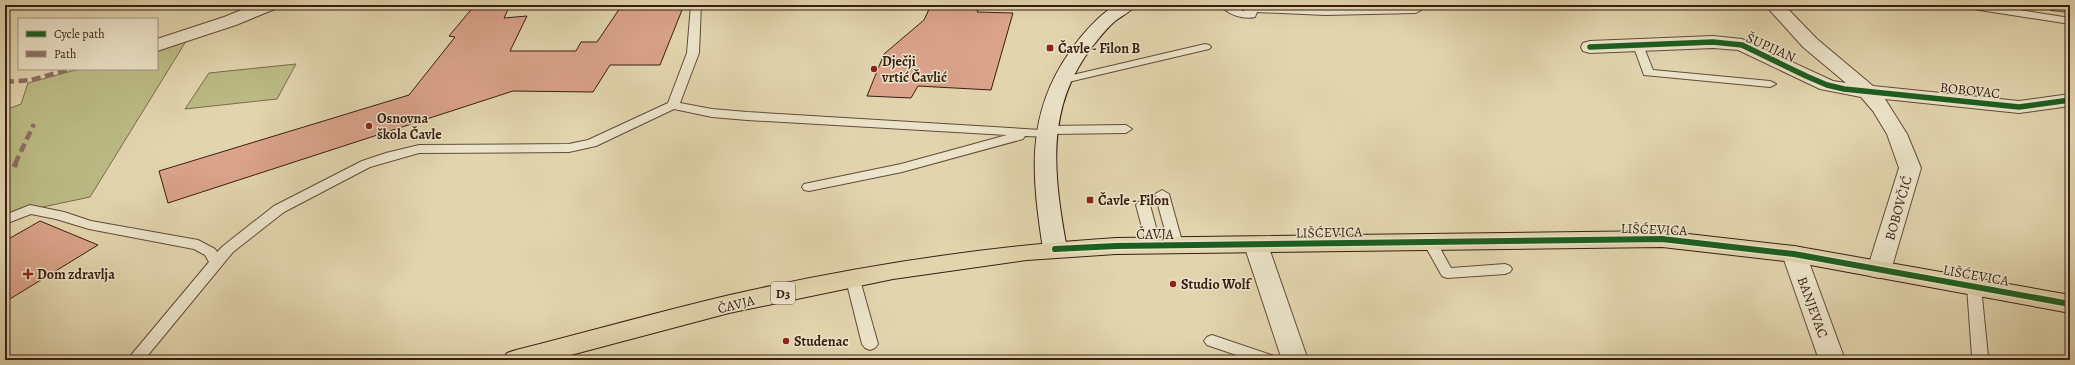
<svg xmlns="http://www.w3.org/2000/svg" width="2075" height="365" font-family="Alegreya,serif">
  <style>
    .green { fill: #bcbb85; stroke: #7a6c4c }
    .building { fill: #daa38a; stroke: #381d12 }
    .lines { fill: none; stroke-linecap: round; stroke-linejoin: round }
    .service-casing { stroke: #624b39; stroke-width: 2 }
    .minor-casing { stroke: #624b39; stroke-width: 2 }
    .secondary-casing { stroke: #381d12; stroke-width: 2 }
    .primary-casing { stroke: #381d12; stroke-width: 2 }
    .service { fill: #ece4ca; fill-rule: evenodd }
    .minor { fill: #ece4ca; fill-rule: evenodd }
    .secondary { fill: #ece4ca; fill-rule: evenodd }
    .primary { fill: #e2d5ae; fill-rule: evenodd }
    .quiet-far1 { stroke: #8d6e63; stroke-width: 4.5; stroke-dasharray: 9 4.5; stroke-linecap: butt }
    .quiet { stroke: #8d6e63; stroke-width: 5.5; stroke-dasharray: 11 5.5; stroke-linecap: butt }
    .cycleway-far1-casing { stroke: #ece4ca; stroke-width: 8 }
    .cycleway-casing { stroke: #ece4ca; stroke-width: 9 }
    .cycleway-far1 { stroke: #1b5e20; stroke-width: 5.5 }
    .cycleway { stroke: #1b5e20; stroke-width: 6 }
    .poi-dot { fill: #8f2418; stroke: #ece4ca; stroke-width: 1.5 }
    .labels { text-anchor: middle; stroke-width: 3; stroke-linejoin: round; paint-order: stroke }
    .shield { fill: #ece4ca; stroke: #6e5949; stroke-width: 1 }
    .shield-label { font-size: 13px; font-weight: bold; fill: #381d12 }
    .street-label { font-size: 14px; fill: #381d12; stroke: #ece4ca }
    .poi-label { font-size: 14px; font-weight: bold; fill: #381d12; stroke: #ece4ca; text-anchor: start }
  </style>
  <rect width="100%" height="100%" fill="#e2d5ae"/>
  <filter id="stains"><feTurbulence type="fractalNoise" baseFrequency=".005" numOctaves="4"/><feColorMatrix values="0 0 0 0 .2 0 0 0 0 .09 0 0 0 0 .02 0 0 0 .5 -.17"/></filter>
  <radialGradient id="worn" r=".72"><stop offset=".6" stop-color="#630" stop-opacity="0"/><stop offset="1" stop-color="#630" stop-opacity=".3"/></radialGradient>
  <path class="green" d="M188 38 90 197 5 215V110L21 104 28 83 79 69H157V47Z
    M296 64 277 99 185 109 209 73Z"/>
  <path class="building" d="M475 5H510L504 18 527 16 510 51H576L581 42H597L622 5H684L660 65H610L593 92 513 91 168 203 159 171 409 95 455 37 449 36Z
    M931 5H980L977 12 1013 13 991 90 918 86 911 98 867 96 884 54 924 20Z
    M40 221 98 245 5 302V241Z"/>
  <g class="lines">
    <g class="service-casing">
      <path id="service" d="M691 5H701L699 53 680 103 712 109 747 112 1041 130 1047 126 1126 125 1132 129 1126 133 1052 134 1050 137 1025 136 1023 139 902 172 809 191 804 190 802 187 804 184 901 164 1007 135 747 120 712 117 674 109 596 146 569 152 419 153 370 167 284 212 233 252 144 360H127L209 262 205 255 194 249 89 229 56 219 31 214 5 224V215L30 205 64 212 91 221 198 240 215 249 217 252 223 246 274 206 362 161 386 153 419 145 569 144 588 140 668 103 687 53Z
        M1220 5H1232L1243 11 1255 6 1325 9 1416 7 1421 10 1416 13 1325 15 1257 12 1255 17C1243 20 1227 14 1220 5Z
        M1962 5H1987L2070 18V24L1967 8Z
        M2045 5 2070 6V12L2051 10Z
        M1638 42 1643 45 1653 70 1770 81 1776 84 1770 87 1644 75 1633 45Z
        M1205 44 1209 45 1211 47 1209 49 1064 83 1058 80 1064 77Z
        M1162 190 1169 194 1183 245 1181 248H1171L1169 245 1155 194Z
        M1143 201 1148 202 1150 205 1161 246 1159 249H1149L1147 246 1136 205 1138 202Z
        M1430 237 1435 239 1451 268 1505 264 1510 266 1512 269 1510 272 1505 274 1447 278 1442 276 1423 242 1425 239Z
        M853 275 858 277 860 280 878 344 875 348 870 350 865 348 862 344 846 280 848 277Z
        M1974 282 1979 283 1981 287 1988 356 1986 360H1974L1972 356 1967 287 1969 283Z
        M1212 335 1274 356 1276 360H1251L1207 345 1204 341 1207 337Z"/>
    </g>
    <g class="minor-casing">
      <path id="minor" d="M254 5H278L275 9 236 25 157 51V39L224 17Z
        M1765 5H1784L1817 39 1873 86 2019 101 2070 94V106L2019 113 1885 99 1907 134 1921 168 1891 270 1888 276 1879 278 1870 276 1867 270 1899 168 1887 134 1873 111 1861 97 1820 89 1738 50 1713 48 1590 53 1583 51 1581 47 1583 43 1590 41 1713 36 1742 39 1833 81 1846 83 1803 47Z
        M1256 237 1264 240 1268 245 1308 360H1282L1244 245 1248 240Z
        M1794 246 1802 248 1806 254 1845 360H1819L1782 254 1786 248Z"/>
    </g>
    <g class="secondary-casing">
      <path id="secondary" d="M1115 5H1136C1131 12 1121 16 1114 22 1106 29 1099 38 1092 47 1044 109 1054 177 1067 249L1063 255 1055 257 1047 255 1043 249C1032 177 1025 116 1069 53 1082 34 1096 18 1115 5Z"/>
    </g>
    <g class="primary-casing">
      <path id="primary" d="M1662 231 1794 246 2070 295V313L1794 262 1662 247 1116 254 1027 260 893 279 729 313 552 360H503L507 353 516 350C587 332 658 312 730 295 857 266 986 246 1116 238Z"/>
    </g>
    <use href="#service" class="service"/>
    <use href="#minor" class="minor"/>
    <use href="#secondary" class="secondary"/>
    <use href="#primary" class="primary"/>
    <path class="quiet-far1" d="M5 82 31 80 71 69
      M15 164 34 124"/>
    <path class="quiet" d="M14 167 16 163"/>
    <g class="cycleway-far1-casing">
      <path id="cycleway-far1" d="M1590 47 1713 42 1742 45 1806 76 1827 85 1844 89 2019 107 2070 100"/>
    </g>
    <g class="cycleway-casing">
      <path id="cycleway" d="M1055 249 1116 246 1662 239 1794 254 2070 304"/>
    </g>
    <use href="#cycleway-far1" class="cycleway-far1"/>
    <use href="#cycleway" class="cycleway"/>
  </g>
  <g class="poi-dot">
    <rect x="1046" y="44" width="8" height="8" rx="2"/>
    <circle cx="874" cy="69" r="4"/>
    <circle cx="369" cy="126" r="4"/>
    <rect x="1086" y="196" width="8" height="8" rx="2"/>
    <path d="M26 268h4v4h4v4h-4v4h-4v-4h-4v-4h4z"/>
    <circle cx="1173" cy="284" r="4"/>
    <circle cx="786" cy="341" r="4"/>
  </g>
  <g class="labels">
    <rect class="shield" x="771" y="282" width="24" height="22" rx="3"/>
    <g class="shield-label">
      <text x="783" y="298">D3</text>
    </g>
    <g class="street-label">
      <text transform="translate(1771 47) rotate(24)" y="5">ŠUPIJAN</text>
      <text transform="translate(1970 90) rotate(6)" y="5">BOBOVAC</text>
      <text transform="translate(1898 208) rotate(-74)" y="5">BOBOVČIĆ</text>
      <text transform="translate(1654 229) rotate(2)" y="5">LIŠĆEVICA</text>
      <text transform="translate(1329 232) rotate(-1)" y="5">LIŠĆEVICA</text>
      <text x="1155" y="239">ČAVJA</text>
      <text transform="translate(1976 275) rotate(10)" y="5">LIŠĆEVICA</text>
      <text transform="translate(736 304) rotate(-14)" y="5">ČAVJA</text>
      <text transform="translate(1813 307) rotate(70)" y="5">BANJEVAC</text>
    </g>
    <g class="poi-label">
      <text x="1058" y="53">Čavle - Filon B</text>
      <text x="882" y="66">Dječji<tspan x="882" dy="16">vrtić Čavlić</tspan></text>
      <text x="377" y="123">Osnovna<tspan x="377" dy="16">škola Čavle</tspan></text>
      <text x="1098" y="205">Čavle - Filon</text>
      <text x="37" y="279">Dom zdravlja</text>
      <text x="1181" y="289">Studio Wolf</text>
      <text x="794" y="346">Studenac</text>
    </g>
  </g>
  <rect width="2075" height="365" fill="none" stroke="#e2d5ae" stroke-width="20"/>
  <rect x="6" y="6" width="2063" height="353" fill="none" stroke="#381d12" stroke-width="2"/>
  <rect x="10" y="10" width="2055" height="345" fill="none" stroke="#381d12"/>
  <rect x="18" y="18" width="140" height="52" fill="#ece4ca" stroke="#a49480"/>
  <rect x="26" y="31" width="20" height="6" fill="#1b5e20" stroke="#a49480"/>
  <text x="54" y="38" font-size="12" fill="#381d12">Cycle path</text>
  <rect x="26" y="51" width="20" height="6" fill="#8d6e63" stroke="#a49480"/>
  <text x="54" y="58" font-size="12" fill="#381d12">Path</text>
  <rect width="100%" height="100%" filter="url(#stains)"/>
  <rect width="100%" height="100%" fill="url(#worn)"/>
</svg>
